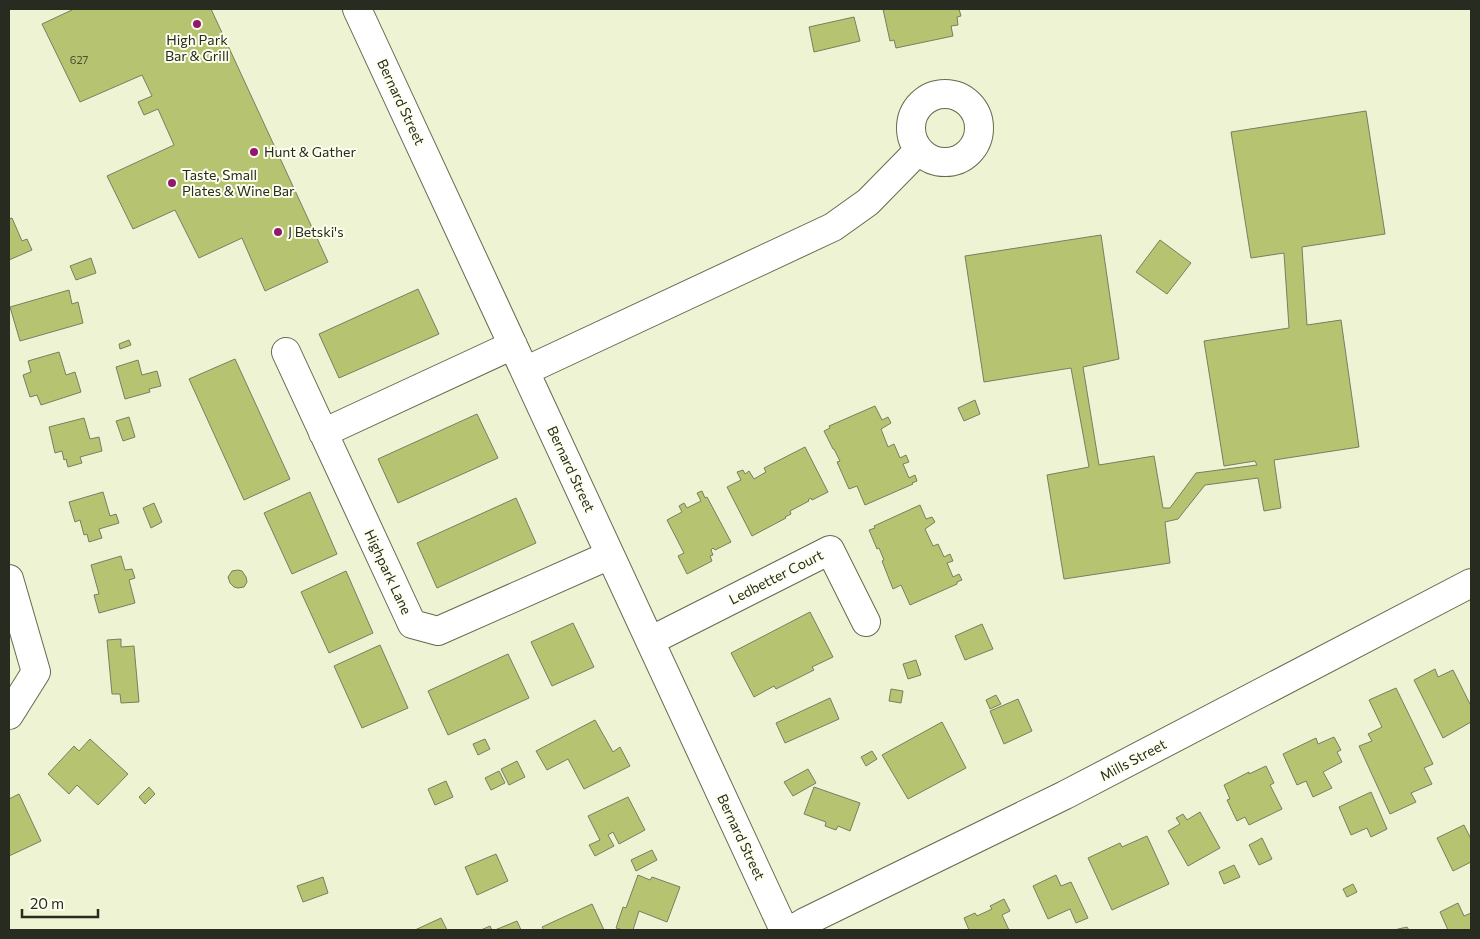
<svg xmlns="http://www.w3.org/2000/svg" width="1480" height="939" font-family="Commissioner,sans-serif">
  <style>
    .building { fill: #b6c371; stroke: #797e61 }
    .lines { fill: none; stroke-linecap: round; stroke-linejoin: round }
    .minor-casing { stroke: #656a4f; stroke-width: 30 }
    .minor { stroke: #fff; stroke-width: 28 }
    .poi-dot { fill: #95166f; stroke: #fbffec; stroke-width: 2 }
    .labels { text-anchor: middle; stroke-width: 4; stroke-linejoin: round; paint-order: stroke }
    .number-label { font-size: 11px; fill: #4c5134 }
    .poi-label { font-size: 14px; fill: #282b1f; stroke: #fbffec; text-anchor: start }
    .street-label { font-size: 14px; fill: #282b1f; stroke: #fbffec }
  </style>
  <rect width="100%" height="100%" fill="#edf3d3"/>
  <path class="building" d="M74 9H211L328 262 265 291 242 238 199 258 175 210 133 229 107 176 174 145 158 109 144 115 138 102 152 96 142 75 80 102 42 24Z
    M883 9H959L961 16 957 17 958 25 951 26 953 36 896 48 894 40 890 41Z
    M854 17 860 41 814 52 809 27Z
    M1366 111 1385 234 1302 247 1307 325 1341 320 1359 447 1274 460 1281 508 1264 511 1258 478 1205 485 1178 519 1165 522 1170 563 1064 579 1047 475 1089 467 1071 368 984 382 965 256 1101 235 1119 359 1083 367 1099 465 1154 456 1163 508H1170L1196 473 1257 465 1255 461 1224 466 1204 341 1289 328 1284 253 1251 258 1231 132Z
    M12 218 22 241 27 239 32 250 9 260V219Z
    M1160 240 1191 263 1167 294 1136 272Z
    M91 258 96 273 76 280 70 266Z
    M418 289 439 334 339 378 319 334Z
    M69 290 72 304 78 302 83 323 20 341 10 307Z
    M129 340 131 345 120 349 119 344Z
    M59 352 66 375 75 372 81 392 41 405 37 395 30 397 23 375 31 372 28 361Z
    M235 359 290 479 244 500 189 379Z
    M138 360 142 375 157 371 161 386 149 389 150 392 125 399 116 367Z
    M975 400 980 414 964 421 958 408Z
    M875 406 882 420 888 417 891 423 881 429 888 447 894 444 900 458 906 455 909 462 903 464 909 478 915 475 917 481 912 483 913 484 865 505 857 486 849 489 837 462 840 461 834 449H833L824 431 830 428 829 426Z
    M477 414 498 458 398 503 378 459Z
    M129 417 135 437 123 441 116 421Z
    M84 418 90 439 99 437 102 451 80 457 82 463 68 467 66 459 64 460 62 451 55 453 49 427Z
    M805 447 828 492 812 500 811 498 808 500 809 501 790 511 791 514 785 517 786 518 752 536 727 487 741 480 737 472 743 470 745 474 749 471 754 479 766 472 764 468Z
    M702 491 705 498 707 497 731 542 715 550 713 548 711 550 713 555 710 556 712 561 687 574 678 556 684 553 667 520 682 512 679 506 684 503 687 508 701 501 697 493Z
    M103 492 110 516 116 514 119 523 99 529 102 538 89 542 87 534 84 535 80 520 75 522 69 502Z
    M310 492 337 554 292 574 264 513Z
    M516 498 536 543 437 588 417 543Z
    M154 503 162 522 151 528 143 508Z
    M920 505 926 519 932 517 935 522 925 529 933 546 938 544 944 557 950 554 953 561 947 563 953 577 959 574 962 580 957 582V584L910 605 901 585 893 589 882 561 884 560 879 548 877 549 869 530 875 528 874 526Z
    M121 556 125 570 132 569 135 578 129 580 135 603 99 613 94 595 99 594 91 565Z
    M238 570 242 571 246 577 247 582 244 587 238 588 234 587 230 583 228 577 232 571Z
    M346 571 373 633 329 653 301 592Z
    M810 612 833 657 812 667 814 670 776 689 774 686 754 697 731 653Z
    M573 623 594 667 552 686 531 642Z
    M982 624 993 649 965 660 955 636Z
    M121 639V647L134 646 139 702 121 703 120 694H112L107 640Z
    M380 645 408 708 362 728 334 666Z
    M508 654 529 698 448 735 428 691Z
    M916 660 921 675 908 679 903 664Z
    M1435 669 1438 677 1453 670 1471 706V722L1443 738 1414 680Z
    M1396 688 1433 764 1424 768 1432 784 1411 793 1416 802 1390 814 1359 746 1372 741 1368 734 1382 727 1369 700Z
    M891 689 903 691 901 703 889 701Z
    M996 695 1001 704 990 709 986 700Z
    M830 698 839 719 785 743 776 723Z
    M1018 699 1032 731 1004 744 990 711Z
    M595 720 613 752 620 747 630 766 584 789 568 759 547 770 536 751Z
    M942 722 966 768 908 799 882 755Z
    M1334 737 1341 750 1337 752 1342 762 1323 772 1332 788 1313 797 1306 781 1297 785 1283 754 1316 738 1318 744Z
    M90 739 128 774 98 805 77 785 69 794 48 774 74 746 79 751Z
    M485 739 490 749 478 755 473 744Z
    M872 751 877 759 866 766 861 757Z
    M517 761 525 777 509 785 501 769Z
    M1266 766 1274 783 1270 785 1282 809 1249 825 1245 817 1237 821 1227 800 1230 799 1224 785 1249 772V774Z
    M808 769 816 783 793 796 784 782Z
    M499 771 505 783 491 790 485 778Z
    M446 781 453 797 435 805 428 789Z
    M149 787 155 794 145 804 139 797Z
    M814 787 860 803 850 831 838 826 836 830 825 826 826 822 804 814Z
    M1371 792 1387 829 1371 837 1367 828 1351 835 1339 807Z
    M19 794 41 841 9 856V799Z
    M628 797 645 830 619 844 613 832 608 835 614 846 595 856 589 845 600 840 588 816Z
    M1200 812 1220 848 1188 866 1168 831 1180 824 1176 818 1183 814 1187 820Z
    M1464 825 1471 839V862L1453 871 1437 838Z
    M1147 836 1169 884 1112 910 1088 858 1120 843 1122 847Z
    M1262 838 1272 859 1259 865 1249 845Z
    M652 850 657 860 636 871 631 860Z
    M496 854 508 881 477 895 465 867Z
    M1234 865 1240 877 1224 884 1219 872Z
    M638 875 650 880 652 877 680 887 667 922 639 911 633 930H623L616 928 623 907 626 908Z
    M1056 875 1061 886 1071 882 1088 918 1076 923 1070 909 1048 919 1033 886Z
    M323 877 328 893 303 902 297 886Z
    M1353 884 1357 892 1347 897 1343 889Z
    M1004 899 1010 911 1002 915 1009 930H969L964 918 975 913 977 916 992 909 990 906Z
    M1458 903 1464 916 1471 913V930H1448L1440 912Z
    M592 904 604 930H544L542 927Z
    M441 918 447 930H415Z
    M517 921 521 930H495Z
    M490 926 492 930H481Z
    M1407 927 1409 930H1394Z"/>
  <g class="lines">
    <g class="minor-casing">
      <path id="minor" d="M357 9 784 930
        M911 128a34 34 0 1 1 68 0a34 34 0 1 1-68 0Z
        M286 352 412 624 438 631 610 555
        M525 371 833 227 868 202 918 151
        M323 433 513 345
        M9 579 36 672 9 715
        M650 641 830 550 866 622
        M792 930 805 922 1065 795 1471 583"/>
    </g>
    <use href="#minor" class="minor"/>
  </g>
  <g class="poi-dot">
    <circle cx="197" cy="24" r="5"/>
    <circle cx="254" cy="152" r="5"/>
    <circle cx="172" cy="183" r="5"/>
    <circle cx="278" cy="232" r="5"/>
  </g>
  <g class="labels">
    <g class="number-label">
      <text x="79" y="64">627</text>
    </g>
    <g class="poi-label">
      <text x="197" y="45" text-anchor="middle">High Park<tspan x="197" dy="16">Bar &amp; Grill</tspan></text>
      <text x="264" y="157">Hunt &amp; Gather</text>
      <text x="182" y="180">Taste, Small<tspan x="182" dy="16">Plates &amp; Wine Bar</tspan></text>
      <text x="288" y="237">J Betski's</text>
    </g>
    <g class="street-label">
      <text transform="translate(401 102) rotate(65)" y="5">Bernard Street</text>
      <text transform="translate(571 469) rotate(65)" y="5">Bernard Street</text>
      <text transform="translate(388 572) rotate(65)" y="5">Highpark Lane</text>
      <text transform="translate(776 577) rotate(-27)" y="5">Ledbetter Court</text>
      <text transform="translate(1133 760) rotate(-28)" y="5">Mills Street</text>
      <text transform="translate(741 837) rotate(65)" y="5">Bernard Street</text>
    </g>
  </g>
  <rect width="1480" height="939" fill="none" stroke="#282b1f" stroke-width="20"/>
  <path d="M22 909v8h76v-8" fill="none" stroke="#282b1f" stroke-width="2.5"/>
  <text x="30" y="909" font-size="15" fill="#282b1f" stroke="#fbffec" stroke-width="4" paint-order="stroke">20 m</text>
</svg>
